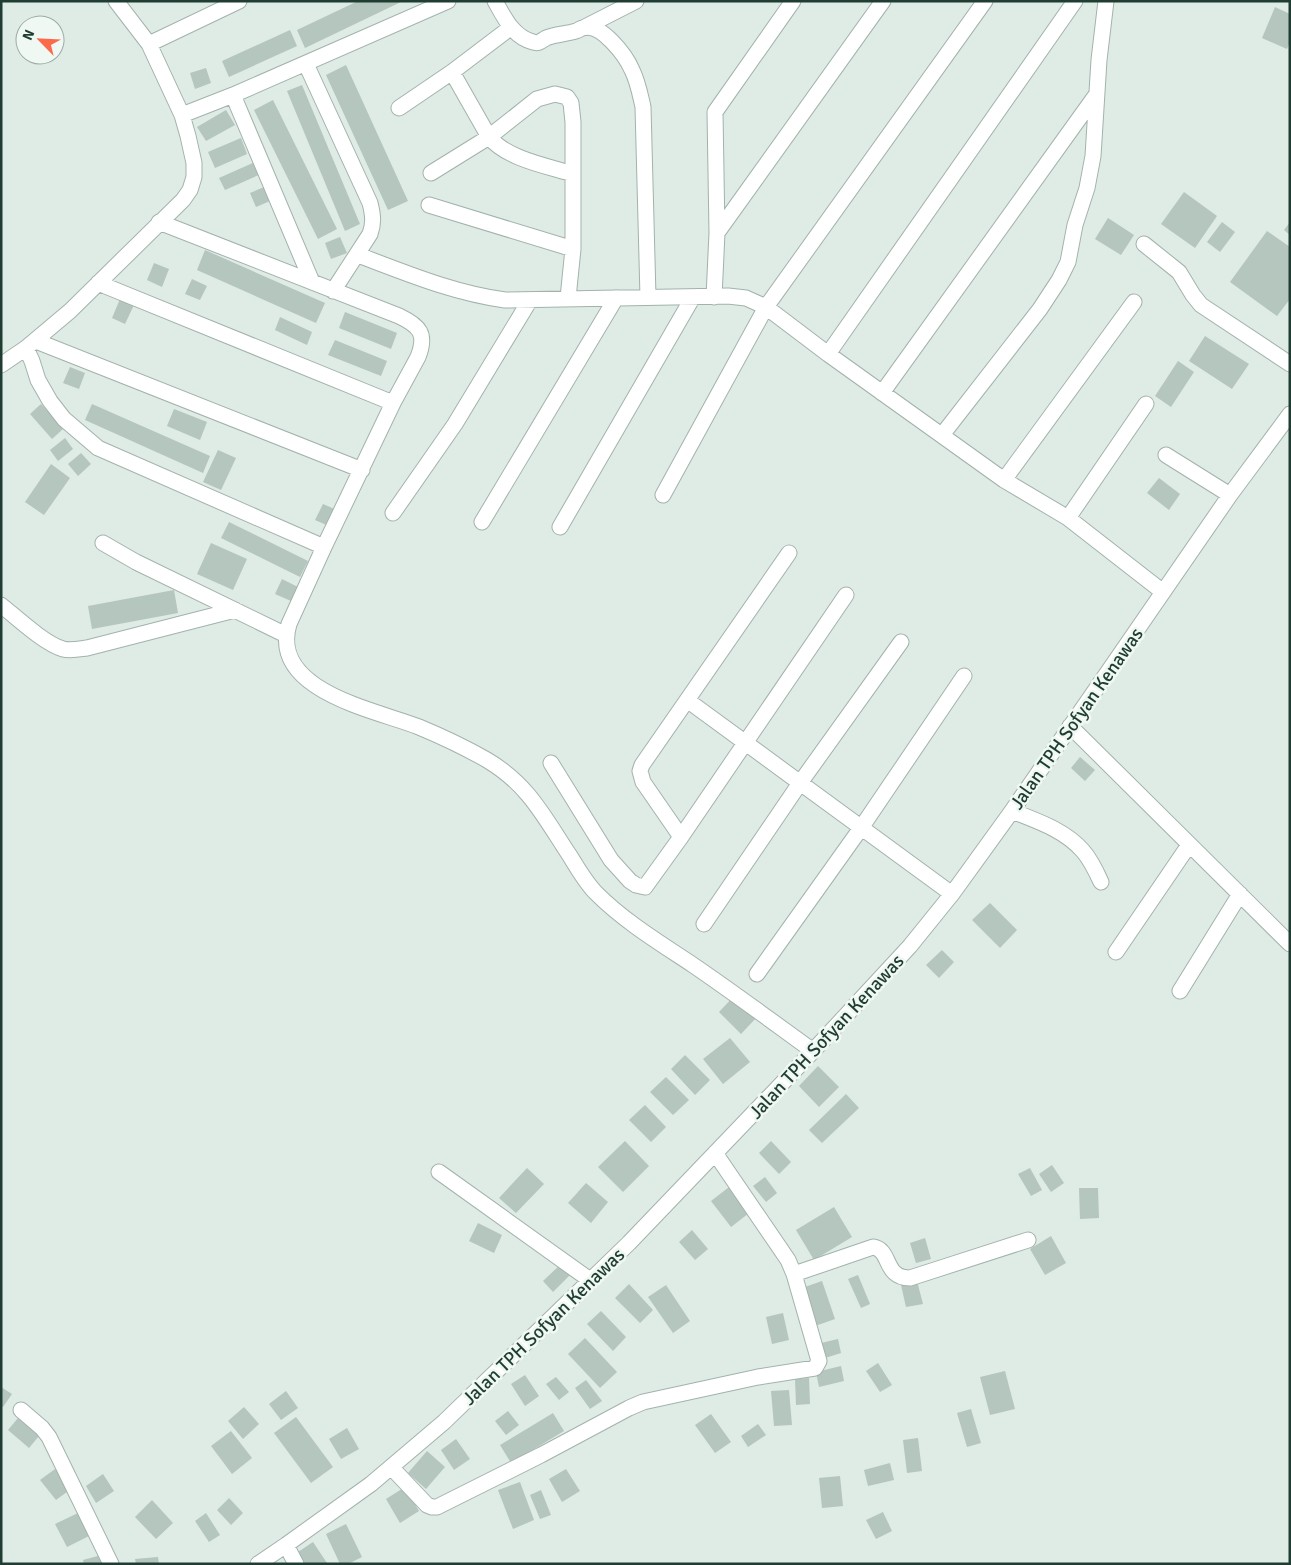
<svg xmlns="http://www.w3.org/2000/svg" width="1291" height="1565" font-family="Signika,sans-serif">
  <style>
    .building { fill: #b4c6be }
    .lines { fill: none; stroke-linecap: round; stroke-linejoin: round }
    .street-casing { stroke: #a2b3ac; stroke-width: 17 }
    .street { stroke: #fff; stroke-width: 15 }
    .labels { text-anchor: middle; stroke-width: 5; stroke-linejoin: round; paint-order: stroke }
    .street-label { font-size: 19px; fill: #1f3d32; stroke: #f0f8f3 }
  </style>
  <rect width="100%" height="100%" fill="#dfebe5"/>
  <path class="building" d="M358 1H403L305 48 297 30Z
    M1275 7 1290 14V42L1287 49 1262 38Z
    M290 30 297 46 229 77 222 61Z
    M346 65 408 201 388 210 326 75Z
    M206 68 211 83 195 89 190 73Z
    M302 85 360 224 345 231 287 91Z
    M273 100 337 229 318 239 254 110Z
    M226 110 235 125 206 141 197 127Z
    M241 138 247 154 215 168 208 152Z
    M255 162 261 174 225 190 219 178Z
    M264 187 270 201 256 207 250 193Z
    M1184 192 1217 216 1195 248 1161 224Z
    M1108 218 1134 235 1121 255 1095 239Z
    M1222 222 1235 232 1220 252 1207 242Z
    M1290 222V235L1284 230Z
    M1267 231 1290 247V299L1277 316 1230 282Z
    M340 237 347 253 331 259 325 243Z
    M205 250 325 303 316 323 197 270Z
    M154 263 169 269 162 287 147 280Z
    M192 279 207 286 200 300 185 294Z
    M120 299 134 305 125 324 112 318Z
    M345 312 397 333 391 349 339 328Z
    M280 317 312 332 307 345 275 330Z
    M1205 336 1249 364 1232 389 1189 361Z
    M335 340 387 361 381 376 328 355Z
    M1178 361 1194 372 1171 407 1155 396Z
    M70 367 85 373 79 389 63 383Z
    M41 404 63 429 52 439 30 414Z
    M92 404 210 456 203 473 85 420Z
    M174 409 207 422 200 440 167 426Z
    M65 438 73 449 58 461 50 450Z
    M218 450 236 458 221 490 203 482Z
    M81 453 91 464 78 476 68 464Z
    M51 464 70 478 44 515 25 502Z
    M1159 478 1180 494 1169 510 1147 493Z
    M323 504 339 511 331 527 315 520Z
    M229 522 308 561 300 577 221 538Z
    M211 543 247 559 233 590 197 574Z
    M282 579 298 587 291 601 275 594Z
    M174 590 178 613 92 629 88 606Z
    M1080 757 1095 770 1085 781 1071 768Z
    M990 903 1017 930 1000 948 972 920Z
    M942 950 954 962 939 978 926 965Z
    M735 995 757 1017 741 1034 719 1012Z
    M730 1038 750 1062 723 1084 703 1059Z
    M685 1055 710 1080 695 1095 671 1069Z
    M818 1066 839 1087 819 1107 799 1086Z
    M666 1077 689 1100 673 1115 650 1092Z
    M846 1094 859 1108 822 1143 809 1130Z
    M645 1105 666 1127 651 1142 629 1120Z
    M625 1141 649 1166 623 1192 598 1167Z
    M771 1141 791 1162 779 1174 759 1153Z
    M1052 1165 1064 1183 1051 1192 1039 1174Z
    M527 1168 544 1184 516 1213 499 1198Z
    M1030 1168 1042 1190 1031 1196 1018 1174Z
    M765 1177 777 1193 766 1202 753 1186Z
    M586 1183 608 1202 591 1223 568 1203Z
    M733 1184 753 1210 731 1227 711 1201Z
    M1079 1188H1098L1099 1218 1080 1219Z
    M834 1207 852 1237 814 1260 796 1230Z
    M478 1223 502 1235 494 1253 469 1241Z
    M692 1230 708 1249 695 1260 679 1242Z
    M1051 1236 1066 1263 1045 1275 1030 1249Z
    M925 1238 931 1259 916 1263 910 1243Z
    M561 1264 571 1274 553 1292 543 1281Z
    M858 1275 870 1304 861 1308 848 1279Z
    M822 1281 835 1319 815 1326 802 1288Z
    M917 1281 923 1304 906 1307 901 1285Z
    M629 1284 653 1310 640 1323 615 1298Z
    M666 1285 690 1321 673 1333 648 1297Z
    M601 1311 626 1337 613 1351 587 1324Z
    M783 1313 789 1340 772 1344 766 1317Z
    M585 1338 617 1372 600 1388 568 1354Z
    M838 1339 841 1353 825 1358 821 1343Z
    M878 1363 892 1385 880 1392 866 1371Z
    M841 1366 844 1381 819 1387 816 1372Z
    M1005 1371 1015 1409 990 1415 980 1377Z
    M525 1375 539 1396 525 1406 511 1384Z
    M556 1377 569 1392 559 1400 546 1384Z
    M809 1378 810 1404 796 1405 795 1379Z
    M586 1380 602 1401 590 1409 575 1388Z
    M1 1387 12 1394 3 1407 1 1406Z
    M789 1390 792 1425 774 1426 771 1391Z
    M286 1391 298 1408 281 1420 269 1404Z
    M244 1407 259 1424 243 1439 228 1421Z
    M971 1409 981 1443 967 1447 957 1413Z
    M508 1411 519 1425 506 1435 495 1421Z
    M553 1413 564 1431 511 1463 500 1445Z
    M711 1414 731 1442 715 1453 695 1425Z
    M296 1417 333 1467 311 1483 274 1433Z
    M18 1418 39 1436 29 1448 8 1430Z
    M758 1424 766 1435 748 1447 741 1436Z
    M347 1428 359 1449 341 1459 329 1439Z
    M231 1431 252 1458 232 1474 211 1446Z
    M918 1438 922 1471 907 1473 903 1440Z
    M456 1439 470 1459 454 1470 441 1450Z
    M427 1451 445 1467 426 1489 408 1473Z
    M890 1463 894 1480 868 1486 864 1470Z
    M55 1469 71 1489 56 1500 40 1480Z
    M566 1469 580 1491 562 1502 549 1479Z
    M103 1474 114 1491 96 1503 86 1486Z
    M840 1476 843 1506 822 1508 819 1478Z
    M520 1482 534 1520 513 1529 498 1490Z
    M405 1487 419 1511 400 1523 386 1499Z
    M541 1490 551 1515 540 1519 530 1495Z
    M229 1498 243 1513 231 1525 217 1510Z
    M152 1500 173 1523 156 1539 135 1517Z
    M883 1512 892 1531 876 1539 866 1520Z
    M78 1513 89 1536 67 1547 55 1524Z
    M206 1513 220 1535 209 1542 195 1521Z
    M346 1524 362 1557 348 1564H340L326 1534Z
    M313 1542 327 1563 326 1564H305L298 1552Z
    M105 1554 107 1564H84L83 1560Z
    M158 1557 159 1564H136L135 1559Z"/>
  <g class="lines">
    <g class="street-casing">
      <path id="street" d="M116 1 149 44
        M239 1 149 44 182 115 188 136 194 163V177L190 190 183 200 70 311 26 348 32 361 38 380 50 401 64 419 98 448 324 547
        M495 1C504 17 513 37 533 42 539 44 541 41 546 38 555 34 567 34 576 31 579 30 581 28 583 28 601 22 626 56 632 70 638 82 640 94 643 107L648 297
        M585 27 636 1
        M306 64 370 203C373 215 374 223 370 234L333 291
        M452 72 489 137C507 159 547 166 573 174
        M233 95 312 282
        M399 108 452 72 510 28
        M182 115 233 95 448 1
        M431 173 489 137 537 99 555 94 567 97 571 103 573 122V249L568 298
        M429 205 573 249
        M159 222 399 316C420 326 427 334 418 357L393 403 324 547 289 624C269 691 376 710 419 727 443 737 466 748 487 760 529 785 544 817 570 856 578 869 586 883 596 893 625 922 660 943 693 965 734 993 773 1022 813 1051
        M717 233 883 1
        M1144 244 1179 272 1193 295 1201 305 1290 364
        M358 255C406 273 453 293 505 300L728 296 746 298 766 307 828 354 1004 480 1068 518 1163 592
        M98 283 393 403
        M714 297 717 233 715 112 793 1
        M36 341 362 470
        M828 354 1075 1
        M1 365 26 348
        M882 393 1096 95
        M942 435 1040 309 1059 280 1068 262 1075 225 1087 188 1093 156 1099 60 1106 1
        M1166 455 1230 495
        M1004 480 1134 302
        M663 495 766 307 985 1
        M393 513 455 424 530 300
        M1068 518 1146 404
        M482 522 616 298
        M560 527 693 297
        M103 543 136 562 286 635
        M1 605C17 618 45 644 63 649 71 651 79 649 87 648L235 610
        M687 700 952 894
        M1070 726 1290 944
        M551 763 611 860 630 881 636 885 645 887 681 837 846 595
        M1012 811C1037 821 1065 830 1083 851 1091 860 1096 871 1101 882
        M681 837 643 782 640 771 642 765 789 553
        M704 924 800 783 901 642
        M1116 952 1189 845
        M757 974 861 828 964 676
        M1180 991 1240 894
        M715 1153 788 1260 794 1274 873 1247C892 1250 883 1278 910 1278L1028 1240
        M439 1172 590 1280
        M21 1410 42 1428 49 1437 111 1564
        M391 1467 427 1505 432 1507H437L541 1455 629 1408 643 1402 758 1377 815 1368 819 1361 794 1274
        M286 1545 296 1564
        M258 1564 286 1545 371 1484 444 1422 629 1243 813 1051 910 946 952 894 1012 811 1230 495 1290 414"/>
    </g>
    <use href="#street" class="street"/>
  </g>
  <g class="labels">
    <g class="street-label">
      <text transform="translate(1076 718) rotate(-55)" y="7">Jalan TPH Sofyan Kenawas</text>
      <text transform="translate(826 1036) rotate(-47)" y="7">Jalan TPH Sofyan Kenawas</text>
      <text transform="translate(543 1326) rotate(-44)" y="7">Jalan TPH Sofyan Kenawas</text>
    </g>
  </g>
  <rect width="1291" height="1565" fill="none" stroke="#1f3d32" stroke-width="5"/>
  <g transform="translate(40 40) rotate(294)"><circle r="24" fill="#f0f8f3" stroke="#9cada6"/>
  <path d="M0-4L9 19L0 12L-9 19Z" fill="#fc6a4c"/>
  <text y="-8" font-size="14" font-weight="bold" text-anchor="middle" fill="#1f3d32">N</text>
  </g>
</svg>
